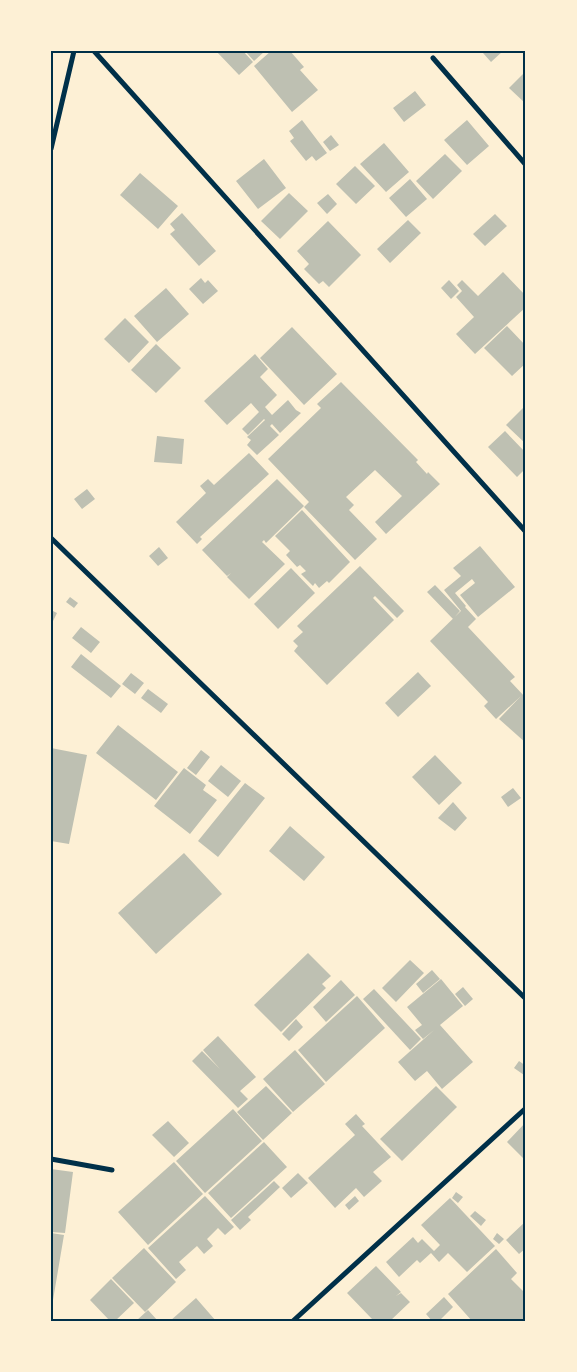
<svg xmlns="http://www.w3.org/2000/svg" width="577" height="1372" font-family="'PT Serif',serif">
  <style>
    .building { fill: #bec0b2 }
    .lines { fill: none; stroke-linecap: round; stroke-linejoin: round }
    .minor { stroke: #003049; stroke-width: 5 }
    .neatline { fill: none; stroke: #003049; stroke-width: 2 }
  </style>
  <rect width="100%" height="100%" fill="#fdf0d5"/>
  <path class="building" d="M216 51H243L253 62 239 75Z
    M245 51H265L254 61Z
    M271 51H290L304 67 300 70 318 90 292 112 254 66Z
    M485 51H503L491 62 483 53Z
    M526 71V104L509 88Z
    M415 91 426 105 404 122 393 108Z
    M302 120 327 153 316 161 312 156 306 161 290 141 294 138 289 131Z
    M467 120 489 146 467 165 444 140Z
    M331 135 339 145 330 151 323 142Z
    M384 143 409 172 386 192 360 164Z
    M445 154 462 171 433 199 416 181Z
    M264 159 286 188 258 209 236 181Z
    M355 166 375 186 356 204 336 184Z
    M140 173 178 206 158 229 120 195Z
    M410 179 427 199 406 217 389 198Z
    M289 193 308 211 280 239 261 221Z
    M328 194 337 204 327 214 317 203Z
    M182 213 216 251 199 266 170 234 175 230 170 224Z
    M495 214 507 226 485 246 473 234Z
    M408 220 421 233 390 263 377 249Z
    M328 221 361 255 329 287 323 281 319 284 304 269 309 264 297 251Z
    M503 272 526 296V307L475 354 456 334 474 317 456 297 462 291 457 285 462 280 478 296Z
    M201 278 205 283 208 280 218 291 203 304 189 289Z
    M449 280 459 291 451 299 441 288Z
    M166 288 189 314 157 342 134 316Z
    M125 318 149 342 129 363 104 339Z
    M507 326 526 346V363L512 376 484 348Z
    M292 327 337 374 304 405 260 358Z
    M156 344 181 368 156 393 131 370Z
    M255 354 268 369 260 377 277 395 265 407 272 415 288 400 296 410 301 413 280 433 272 424 270 426 279 435 257 455 247 445 251 440 247 437 265 420 269 424 264 419 248 435 242 429 259 412 251 403 227 425 204 401Z
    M341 382 418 460 416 462 427 474 428 472 440 484 386 534 375 522 402 496 375 470 346 497 354 505 349 510 377 539 355 560 304 507 309 502 268 459 321 408 317 404Z
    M526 405V444L506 425Z
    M505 431 526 453V468L517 477 488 447Z
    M157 436 184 439 182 464 154 462Z
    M249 453 269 474 200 537 202 539 197 544 176 522 206 493 200 486 208 479 214 485Z
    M277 479 304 506 266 543 264 540 262 542 285 564 249 599 227 577 231 573 227 576 202 550Z
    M87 489 95 499 82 509 74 499Z
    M302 510 350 562 329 583 327 581 319 588 315 583 313 586 301 574 306 571 300 565 297 567 286 555 290 551 275 536Z
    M480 546 515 587 478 617 460 595 475 583 472 579 455 593 466 606 461 611 444 590 461 576 453 568Z
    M159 547 168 558 158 566 149 556Z
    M360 566 404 611 397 618 375 596 373 598 394 620 327 685 294 651 298 646 293 641 303 632 297 626Z
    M291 568 315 593 278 629 254 604Z
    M435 585 460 611 453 619 427 592Z
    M70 597 78 603 74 608 66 602Z
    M465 607 476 619 468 627 515 677 510 681 526 698V743L499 719 521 696 496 719 484 706 488 702 430 641Z
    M51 610 57 613 51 625Z
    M81 627 100 642 91 653 72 638Z
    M81 654 121 686 111 698 71 667Z
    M418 672 431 686 398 717 385 703Z
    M131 673 144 683 135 694 122 684Z
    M148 689 168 704 161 713 141 698Z
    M118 725 178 772 156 800 96 753Z
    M51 748 87 755 69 844 51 841Z
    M201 750 210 757 196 775 187 768Z
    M435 755 462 783 439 805 412 777Z
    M221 765 241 781 228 797 208 781Z
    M184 768 206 785 203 790 217 800 190 834 154 806Z
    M245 783 265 798 218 857 198 841Z
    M513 788 521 798 508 807 501 797Z
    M453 802 467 818 455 831 438 818Z
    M290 826 325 857 304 881 269 851Z
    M184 853 222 894 156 954 118 913Z
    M308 953 331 976 322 984 326 988 281 1032 254 1005Z
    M410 960 424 973 396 1002 382 988Z
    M432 970 440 979 423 993 416 984Z
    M441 979 463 1006 440 1025 473 1062 442 1089 427 1071 415 1081 398 1062 434 1030 423 1039 415 1030 422 1025 407 1007Z
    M341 980 355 995 326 1022 313 1007Z
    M463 987 473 999 465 1006 455 994Z
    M374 989 421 1039 410 1050 363 999Z
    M357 996 385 1028 326 1082 298 1050Z
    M296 1019 303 1027 289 1041 282 1034Z
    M218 1036 256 1077 240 1091 248 1099 238 1108 192 1061 202 1051 220 1069 203 1050Z
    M295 1050 325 1084 293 1112 263 1079Z
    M519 1061 526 1066 524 1075 514 1068Z
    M266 1086 292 1113 263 1140 237 1112Z
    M436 1086 457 1107 402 1161 380 1139Z
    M233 1109 262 1141 205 1193 176 1161Z
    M356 1114 365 1124 362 1126 391 1157 373 1172 382 1181 364 1197 356 1188 335 1208 308 1178 355 1135 345 1124Z
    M168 1121 189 1143 174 1157 152 1135Z
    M526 1122V1155L523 1158 507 1142Z
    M264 1142 287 1167 231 1218 208 1193Z
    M174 1162 203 1194 148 1245 118 1212Z
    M51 1169 73 1172 65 1233 51 1232Z
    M298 1173 308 1183 291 1198 282 1188Z
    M274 1181 280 1187 248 1217 251 1220 240 1230 231 1220Z
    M456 1192 463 1197 458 1203 452 1198Z
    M205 1196 234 1227 225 1235 218 1228 207 1239 213 1246 204 1254 197 1246 179 1262 186 1270 176 1279 148 1248Z
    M355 1196 359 1201 349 1210 345 1205Z
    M450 1198 495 1246 467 1272 448 1253 439 1262 431 1253 420 1263 417 1260 399 1277 386 1262 413 1237 418 1243 422 1239 434 1251 440 1245 421 1225Z
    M475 1211 486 1220 481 1226 470 1216Z
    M526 1221V1248L519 1254 506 1240Z
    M51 1233 64 1235 52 1306H51Z
    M497 1233 504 1239 499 1244 493 1239Z
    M144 1248 176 1282 145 1312 112 1278Z
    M496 1249 517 1273 511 1279 526 1294V1321H472L448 1294Z
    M376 1266 401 1292 396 1296 401 1293 410 1302 390 1321 372 1319 347 1293Z
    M111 1279 134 1303 115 1321H110L90 1300Z
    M444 1297 453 1307 439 1321H432L426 1314Z
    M196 1298 216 1321H170Z
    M148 1310 158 1321H136Z"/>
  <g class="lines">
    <path class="minor" d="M94 51 526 532
      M433 58 526 165
      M51 149 74 51
      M51 538 526 999
      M51 1159 112 1170
      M293 1321 526 1108"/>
  </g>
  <rect width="577" height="1372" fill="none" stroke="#fdf0d5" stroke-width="105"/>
  <rect x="52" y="52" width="472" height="1268" class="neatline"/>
</svg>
